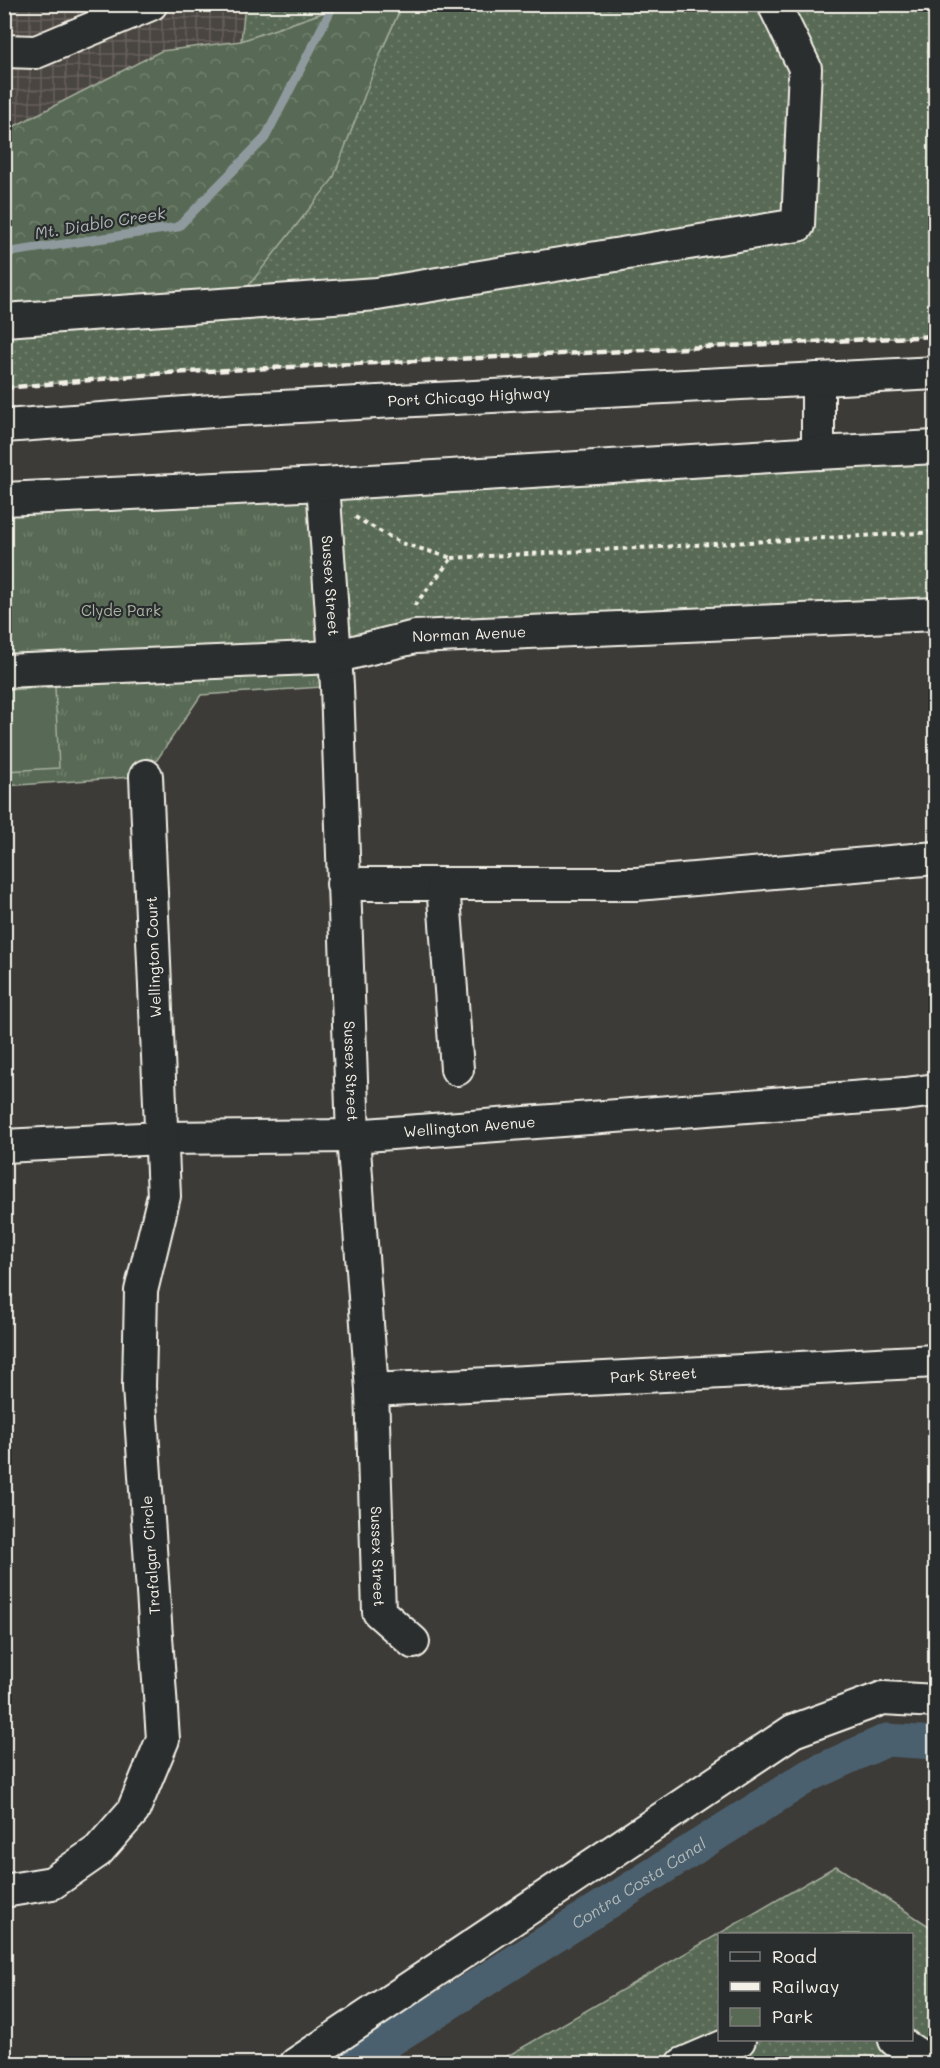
<svg xmlns="http://www.w3.org/2000/svg" width="940" height="2068" font-family="Mali,sans-serif">
  <style>
    .industrial { fill: url(#industrial-grid) }
    .grass { fill: url(#grass-dots); stroke: #a6ae9e; stroke-width: 1.5; fill-rule: evenodd }
    .forest { fill: url(#forest-crowns); stroke: #a6ae9e; stroke-width: 1.5 }
    .park { fill: url(#park-tufts); stroke: #a6ae9e; stroke-width: 1.5 }
    .pitch { fill: #586a54; stroke: #a6ae9e; stroke-width: 1.5 }
    .lines { fill: none; stroke-linecap: round; stroke-linejoin: round }
    .stream { stroke: #8f9a9f; stroke-width: 9 }
    .canal { stroke: #4b606e; stroke-width: 33 }
    .minor-casing { stroke: #f4f1e8; stroke-width: 36 }
    .path { stroke: #f4f1e8; stroke-width: 4; stroke-dasharray: 4.5 4.5; stroke-linecap: butt }
    .minor { stroke: #2a2d2e; stroke-width: 32 }
    .rail { stroke: #f4f1e8; stroke-width: 4.5; stroke-dasharray: 9 4.5; stroke-linecap: butt }
    .labels { text-anchor: middle; stroke-width: 4.5; stroke-linejoin: round; paint-order: stroke }
    .street-label { font-size: 15px; fill: #f4f1e8; stroke: #2a2d2e }
    .park-label { font-size: 15px; fill: #aeb4a5; stroke: #2a2d2e }
    .water-label { font-size: 16px; font-style: italic; fill: #b0b7b7; stroke: #2a2d2e }
  </style>
  <defs>
    <pattern id="industrial-grid" width="8" height="8" patternUnits="userSpaceOnUse" patternTransform="scale(1.5)"><rect width="8" height="8" fill="#4a453f"/><path d="M0 4h8M4 0v8" fill="none" stroke="#65605b"/></pattern>
    <pattern id="grass-dots" width="8" height="8" patternUnits="userSpaceOnUse" patternTransform="scale(1.5)"><rect width="8" height="8" fill="#586a54"/><path d="M2 2h.1M6 6h.1" fill="none" stroke="#71806d" stroke-width="1.8" stroke-linecap="round"/></pattern>
    <pattern id="forest-crowns" width="20" height="18" patternUnits="userSpaceOnUse" patternTransform="scale(1.5)"><rect width="20" height="18" fill="#586a54"/><path d="M2 6a3 3 0 1 1 6 0M12 15a3 3 0 1 1 6 0" fill="none" stroke="#71806d"/></pattern>
    <pattern id="park-tufts" width="24" height="20" patternUnits="userSpaceOnUse" patternTransform="scale(1.5)"><rect width="24" height="20" fill="#586a54"/><path d="M3 7l-1-3M5 7V3M7 7l1-3M15 17l-1-3M17 17v-4M19 17l1-3" fill="none" stroke="#71806d"/></pattern>
  </defs>
  <rect width="100%" height="100%" fill="#3d3b38"/>
  <filter id="ink" filterUnits="userSpaceOnUse"><feTurbulence type="fractalNoise" baseFrequency=".0167" numOctaves="2"/><feDisplacementMap in="SourceGraphic" scale="12" xChannelSelector="R" yChannelSelector="G"/><feConvolveMatrix kernelMatrix="1 2 1 2 8 2 1 2 1" color-interpolation-filters="sRGB"/></filter>
  <g filter="url(#ink)">
    <path class="industrial" d="M5 5H245L241 41 161 51 11 128 5 129Z"/>
    <path class="grass" d="M245 5H330L331 10 241 41Z
      M402 5H935V336L166 373 5 388V320L381 52Z
      M935 447V614L334 657 324 499Z
      M836 1866 935 1930V2063L494 2064ZM720 1934H912V2040H720Z"/>
    <path class="forest" d="M330 5H402L381 52 333 179 234 304 5 320V129L11 128 161 51 241 41 331 10Z"/>
    <path class="park" d="M323 484 337 686 201 695 146 776 5 786 4 499Z"/>
    <path class="pitch" d="M55 687 59 768 5 771V690Z"/>
    <g class="lines">
      <path class="stream" d="M4 253 178 227 265 138 334 4"/>
      <path class="canal" id="s1" d="M353 2064 810 1775 887 1740 936 1743"/>
      <g class="minor-casing">
        <g id="minor">
          <path d="M4 51 36 52 151 4"/>
          <path d="M4 320 377 294 798 225 805 68 774 4"/>
          <path d="M818 379V453"/>
          <path id="s2" d="M4 426 241 409 936 373"/>
          <path id="s3" d="M323 484 337 686 353 1136 372 1390 379 1612 413 1642"/>
          <path d="M4 499 323 484 818 453 936 447"/>
          <path id="s4" d="M4 671 334 657 415 637 936 614"/>
          <path d="M343 884H637L936 858"/>
          <path d="M443 884 457 1069"/>
          <path id="s5" d="M4 1146 161 1138 353 1136 905 1094 936 1090"/>
          <path id="s6" d="M372 1390 936 1361"/>
          <path d="M4 1891 52 1883 98 1851 133 1811 163 1739 139 1387 141 1291 164 1196 146 776"/>
          <path d="M895 2040 918 2055 923 2064"/>
          <path d="M296 2064 793 1731 883 1698 936 1701"/>
          <path d="M683 2064 739 2040"/>
        </g>
      </g>
      <path class="path" d="M355 517 401 543 452 558 414 606
        M452 558 936 532"/>
      <use href="#minor" class="minor"/>
      <path class="rail" d="M4 388 166 373 936 336"/>
    </g>
  </g>
  <g class="labels">
    <g class="street-label">
      <text dy="5" stroke="none"><textPath href="#s2" startOffset="466">Port Chicago Highway</textPath></text>
      <text dy="5" stroke="none"><textPath href="#s3" startOffset="102">Sussex Street</textPath></text>
      <text dy="5" stroke="none"><textPath href="#s4" startOffset="468">Norman Avenue</textPath></text>
      <text transform="translate(154 957) rotate(-92)" y="5">Wellington Court</text>
      <text dy="5" stroke="none"><textPath href="#s3" startOffset="588">Sussex Street</textPath></text>
      <text dy="5" stroke="none"><textPath href="#s5" startOffset="466">Wellington Avenue</textPath></text>
      <text dy="5" stroke="none"><textPath href="#s6" startOffset="282">Park Street</textPath></text>
      <text transform="translate(151 1555) rotate(-94)" y="5">Trafalgar Circle</text>
      <text dy="5" stroke="none"><textPath href="#s3" startOffset="1074">Sussex Street</textPath></text>
    </g>
    <g class="park-label">
      <text x="121" y="616">Clyde Park</text>
    </g>
    <g class="water-label">
      <text transform="translate(100 223) rotate(-9)" y="6">Mt. Diablo Creek</text>
      <text dy="6" stroke="none"><textPath href="#s1" startOffset="338">Contra Costa Canal</textPath></text>
    </g>
  </g>
  <rect width="940" height="2068" fill="none" stroke="#2a2d2e" stroke-width="24"/>
  <rect x="12" y="12" width="916" height="2044" fill="none" stroke="#f4f1e8" stroke-width="2" filter="url(#ink)"/>
  <rect x="718" y="1933" width="195" height="108" fill="#2a2d2e" stroke="#7b7b78" stroke-width="1.5"/>
  <rect x="730" y="1952" width="30" height="9" fill="#2a2d2e" stroke="#7b7b78" stroke-width="1.5"/>
  <text x="772" y="1963" font-size="18" fill="#f4f1e8">Road</text>
  <rect x="730" y="1982" width="30" height="9" fill="#f4f1e8" stroke="#7b7b78" stroke-width="1.5"/>
  <text x="772" y="1993" font-size="18" fill="#f4f1e8">Railway</text>
  <rect x="730" y="2008" width="30" height="18" fill="url(#park-tufts)" stroke="#7b7b78" stroke-width="1.5"/>
  <text x="772" y="2023" font-size="18" fill="#f4f1e8">Park</text>
</svg>
